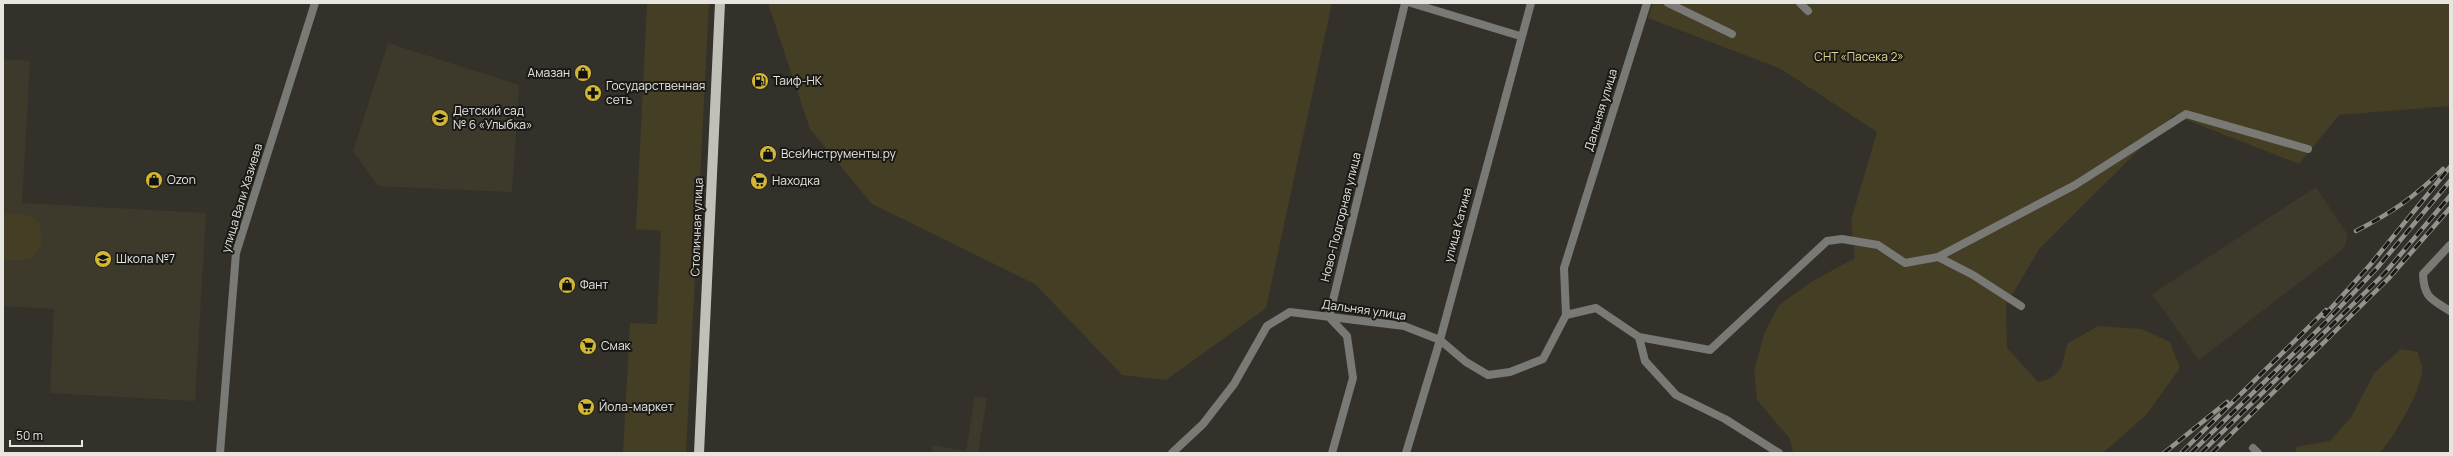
<svg xmlns="http://www.w3.org/2000/svg" width="2453" height="456" font-family="Manrope,sans-serif">
  <style>
    .built { fill: #3d3a2c }
    .green { fill: #443e25 }
    .lines { fill: none; stroke-linecap: round; stroke-linejoin: round }
    .minor { stroke: #797975; stroke-width: 8 }
    .primary { stroke: #c1c0b7; stroke-width: 10 }
    .rail-casing { stroke: #93928c; stroke-width: 4.5 }
    .rail { stroke: #1a1916; stroke-width: 3; stroke-dasharray: 9; stroke-linecap: butt }
    .labels { text-anchor: middle; stroke-width: 4; stroke-linejoin: round; paint-order: stroke }
    .park-label { font-size: 12px; fill: #e1d396; stroke: #1a1916 }
    .poi-label { font-size: 12px; fill: #e6e5e0; stroke: #1a1916; text-anchor: start }
    .street-label { font-size: 12px; fill: #e6e5e0; stroke: #1a1916 }
  </style>
  <rect width="100%" height="100%" fill="#33312a"/>
  <path class="built" d="M388 43 519 85 512 192 378 186 353 151Z
    M3 59 30 61 22 203 206 213 195 401 50 393 54 309 3 306Z
    M2316 187 2348 235 2344 248 2199 360 2152 294Z
    M975 396 987 398 978 453H932L933 445 966 451Z"/>
  <path class="green" d="M647 3H709L686 453H623L630 323 657 324 661 231 636 229Z
    M768 3H1332L1266 308 1166 380 1122 375 1035 284 872 204 810 129Z
    M1653 3H2450V106L2339 115 2299 164 2174 115 2040 248 2006 305 2007 348 2038 382C2062 378 2063 364 2067 344L2098 326 2142 329 2170 342 2180 368 2147 414 2103 453H1793L1790 439 1757 400 1754 371 1764 334 1779 305 1811 282 1855 258 1851 220 1877 132 1781 69 1648 18Z
    M3 214C11 214 21 213 28 215 46 220 46 250 31 258 23 262 12 260 3 259Z
    M2401 349 2418 352C2419 357 2421 363 2422 367 2424 388 2393 438 2380 453H2296V447L2330 441 2352 416 2374 373Z"/>
  <g class="lines">
    <path class="minor" d="M1411 3 1520 36
      M1668 3 1732 34
      M1800 3 1808 11
      M2450 245 2423 274C2424 298 2431 299 2450 311
      M1938 257 2075 185 2186 114 2308 149
      M1566 315 1596 308 1639 337
      M1329 317 1405 3
      M1329 317 1347 336 1353 378 1332 453
      M2253 448 2258 453
      M220 453 236 253 315 3
      M1172 453 1203 424 1234 384 1267 326 1290 312 1404 326 1440 340 1466 362 1488 375 1510 372 1543 359 1566 315 1564 268 1647 3
      M1406 453 1440 340 1531 3
      M1779 453 1725 419 1676 395 1645 361 1639 337 1710 350 1827 241 1842 239 1878 245 1905 263 1938 257 1973 275 2021 306"/>
    <path class="primary" d="M699 453 720 3"/>
    <g class="rail-casing">
      <path id="rail" d="M2356 231C2393 212 2413 198 2443 169
        M2324 316 2370 265 2450 167
        M2182 452 2326 310
        M2164 453 2227 402
        M2191 453 2327 321 2377 268 2450 181
        M2201 453 2384 274 2450 196
        M2212 453 2389 278 2450 208"/>
    </g>
    <use href="#rail" class="rail"/>
  </g>
  <defs>
    <g id="shop-disc" transform="scale(0.9)"><circle r="9.5" fill="#d2b736" stroke="#1a1916"/><path d="M-5-2.5h2.3a2.7 3.5 0 0 1 5.4 0H5L5.5 6h-11ZM-1.5-2.5h3a1.5 2.3 0 0 0-3 0Z" fill="#111"/></g>
    <g id="fuel-disc" transform="scale(0.9)"><circle r="9.5" fill="#d2b736" stroke="#1a1916"/><path d="M-5.5-6h7V0h2V4h1.3V-2.5L3-4.5l.8-.8L6-3V5H2.5V1h-1V6h-7ZM-4.2-4.7v3.2H.2V-4.7Z" fill="#111"/></g>
    <g id="pharmacy-disc" transform="scale(0.9)"><circle r="9.5" fill="#d2b736" stroke="#1a1916"/><path d="M-2-6h4v4h4v4h-4v4h-4v-4h-4v-4h4Z" fill="#111"/></g>
    <g id="school-disc" transform="scale(0.9)"><circle r="9.5" fill="#d2b736" stroke="#1a1916"/><path d="M0-5L7-2L0 1L-7-2ZM-4 1L0 2.5L4 1V4Q0 6-4 4Z" fill="#111"/></g>
    <g id="supermarket-disc" transform="scale(0.9)"><circle r="9.5" fill="#d2b736" stroke="#1a1916"/><path d="M-6-5.5h2.5l.6 2H6L4.5 2H-2.5L-4.4-4H-6ZM-1.5 3.2a1.3 1.3 0 1 0 .1 0ZM3 3.2a1.3 1.3 0 1 0 .1 0Z" fill="#111"/></g>
  </defs>
  <g fill-rule="evenodd">
    <use href="#shop-disc" x="583" y="73"/>
    <use href="#fuel-disc" x="760" y="81"/>
    <use href="#pharmacy-disc" x="593" y="93"/>
    <use href="#school-disc" x="440" y="118"/>
    <use href="#shop-disc" x="768" y="154"/>
    <use href="#shop-disc" x="154" y="180"/>
    <use href="#supermarket-disc" x="759" y="181"/>
    <use href="#school-disc" x="103" y="259"/>
    <use href="#shop-disc" x="567" y="285"/>
    <use href="#supermarket-disc" x="588" y="346"/>
    <use href="#supermarket-disc" x="586" y="407"/>
  </g>
  <g class="labels">
    <g class="park-label">
      <text x="1859" y="61">СНТ «Пасека 2»</text>
    </g>
    <g class="poi-label">
      <text x="570" y="77" text-anchor="end">Амазан</text>
      <text x="773" y="85">Таиф-НК</text>
      <text x="606" y="90">Государственная<tspan x="606" dy="14">сеть</tspan></text>
      <text x="453" y="115">Детский сад<tspan x="453" dy="14">№ 6 «Улыбка»</tspan></text>
      <text x="781" y="158">ВсеИнструменты.ру</text>
      <text x="167" y="184">Ozon</text>
      <text x="772" y="185">Находка</text>
      <text x="116" y="263">Школа №7</text>
      <text x="580" y="289">Фант</text>
      <text x="601" y="350">Смак</text>
      <text x="599" y="411">Йола-маркет</text>
    </g>
    <g class="street-label">
      <text transform="translate(1601 110) rotate(-73)" y="4">Дальняя улица</text>
      <text transform="translate(242 198) rotate(-73)" y="4">улица Вали Хазиева</text>
      <text transform="translate(1341 217) rotate(-76)" y="4">Ново-Подгорная улица</text>
      <text transform="translate(1458 225) rotate(-75)" y="4">улица Катина</text>
      <text transform="translate(697 227) rotate(-88)" y="4">Столичная улица</text>
      <text transform="translate(1364 310) rotate(8)" y="4">Дальняя улица</text>
    </g>
  </g>
  <rect width="2453" height="456" fill="none" stroke="#e6e5e0" stroke-width="8"/>
  <path d="M10 440v6h72v-6" fill="none" stroke="#e6e5e0" stroke-width="2"/>
  <text x="16" y="440" font-size="12" fill="#e6e5e0" stroke="#1a1916" stroke-width="3" paint-order="stroke">50 m</text>
</svg>
